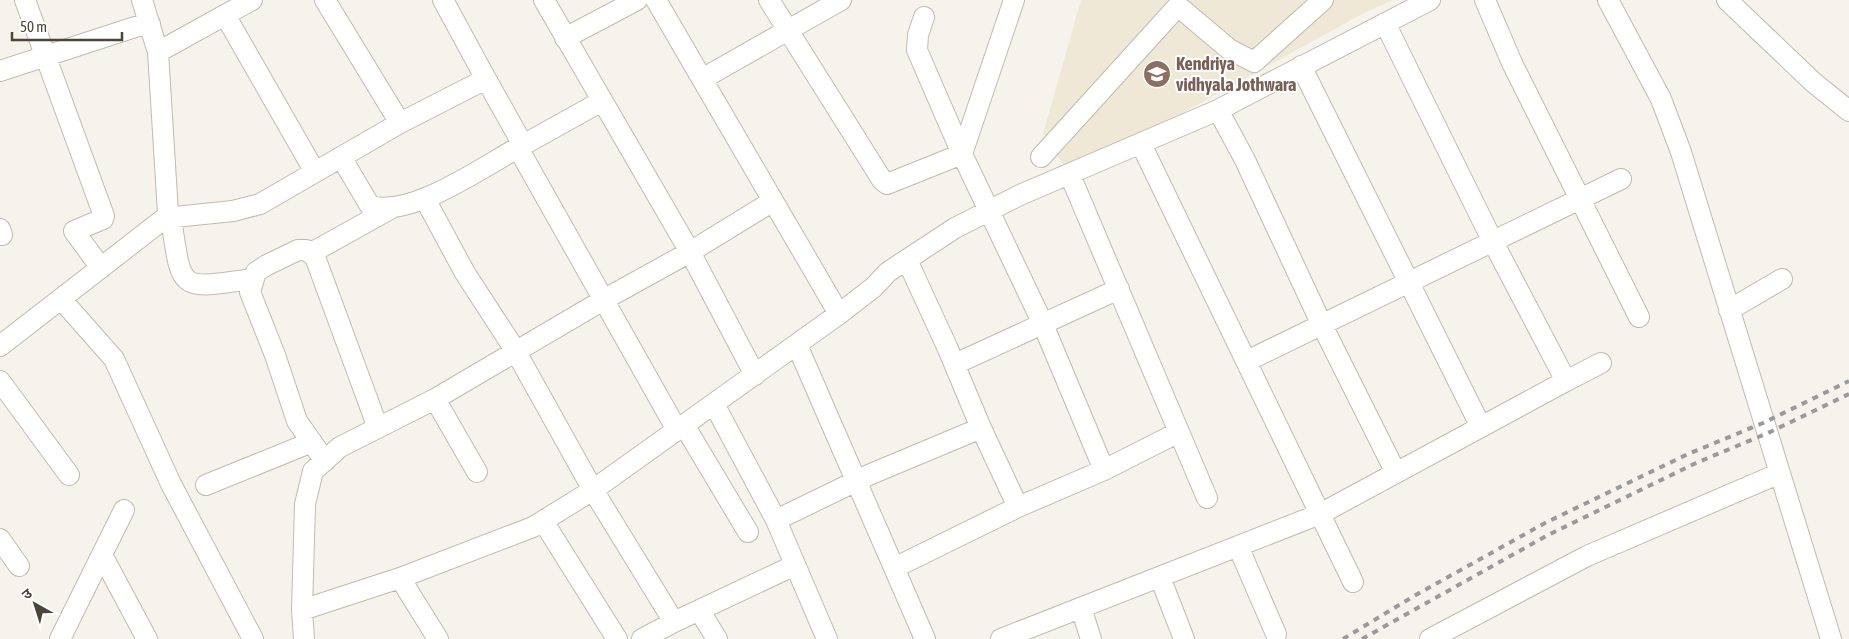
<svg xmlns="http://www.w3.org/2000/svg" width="1849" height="639" font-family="'Asap Condensed','Noto Sans Devanagari',sans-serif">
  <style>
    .education { fill: #efe8d6 }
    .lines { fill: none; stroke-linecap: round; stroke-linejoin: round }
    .minor-casing { stroke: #c2bbae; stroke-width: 22 }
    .minor { stroke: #fff; stroke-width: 20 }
    .rail { stroke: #9a9a9a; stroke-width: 4; stroke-dasharray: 6 6; stroke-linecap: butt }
    .labels { text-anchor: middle; stroke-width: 4; stroke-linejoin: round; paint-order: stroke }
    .education-label { font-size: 18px; font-weight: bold; fill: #785e54; stroke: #fff; text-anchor: start }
  </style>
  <rect width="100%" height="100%" fill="#f6f3ec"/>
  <path class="education" d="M1081 0H1393L1364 13 1070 175 1043 134Z"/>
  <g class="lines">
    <g class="minor-casing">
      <path id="minor" d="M25 0 104 216 103 219 74 231 101 268
        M142 0 158 52 252 0
        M544 0 690 252 773 201
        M656 0 839 314
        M769 0 882 180 887 184 962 154 1014 0
        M1485 0 1512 63 1639 317
        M1608 0 1661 99 1681 152 1831 639
        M1727 0 1813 82 1849 111
        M225 15 315 172
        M924 17 918 35 917 50 962 154 1042 322 1104 470
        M565 38 637 0
        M1301 66 1481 427
        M0 71 135 27 150 24
        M486 79 523 145 602 101
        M702 79 841 0
        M1218 110 1245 160 1321 323 1396 473
        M400 123 486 79 443 0
        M518 148 677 430
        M341 157 370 206C413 218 485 165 523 145
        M1041 157 1178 6 1229 49 1254 62 1323 0
        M425 199 465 273 515 350 593 490 674 622 795 565
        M165 218 233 211 260 204 400 123 325 0
        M171 218C182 293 178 289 253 279
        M0 229 2 235
        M311 253 392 208
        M61 299 114 359 171 484 253 639
        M1729 310 1782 279
        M797 345 925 639
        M0 346 165 218 168 213 158 52
        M1247 361 1621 179
        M955 364 1119 289
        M0 381 69 475
        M1566 381 1601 363
        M435 399 477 472
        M714 404 776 520 871 474 981 428 948 349 907 260
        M684 425 748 532
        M1179 432 1207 498
        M325 461 297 421 275 355 250 292 256 272 267 265 298 250H306L315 257 378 428
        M206 485 312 442
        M1018 507 1104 470 1179 432 1070 175
        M776 520 827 639
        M543 521 617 639
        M0 539 19 566
        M1238 546 1276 634
        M102 555 147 639
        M894 568 1018 507 981 428
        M1160 577 1184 639
        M400 578 438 639
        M1353 582 1320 514 1566 381 1492 240 1385 23
        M1081 608 1091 639
        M302 610 400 578 533 527 593 490 839 314 874 287 888 272 955 228 1020 195 1218 110 1430 0
        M699 610 717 639
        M60 639 124 510
        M304 639 302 610 305 504 313 471 340 447 435 399 605 299 690 252 755 375
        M642 639 674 622
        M1001 639 1320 514 1141 144
        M1430 639 1587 556 1780 473"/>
    </g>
    <use href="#minor" class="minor"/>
    <path class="rail" d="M1343 639 1414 596 1545 523 1688 454 1763 423 1849 381
      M1362 639 1548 535 1696 463 1768 433 1849 394"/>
  </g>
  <defs>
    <g id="school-disc" transform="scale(1.4375)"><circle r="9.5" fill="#8d6e63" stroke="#fff"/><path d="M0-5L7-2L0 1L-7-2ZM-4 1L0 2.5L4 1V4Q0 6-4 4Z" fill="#fff"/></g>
  </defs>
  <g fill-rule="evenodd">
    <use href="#school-disc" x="1157" y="74"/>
  </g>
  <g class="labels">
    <g class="education-label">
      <text x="1176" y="70">Kendriya<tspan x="1176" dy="21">vidhyala Jothwara</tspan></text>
    </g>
  </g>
  <g transform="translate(35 604) rotate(321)" stroke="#ffffff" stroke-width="4" paint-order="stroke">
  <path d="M0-4L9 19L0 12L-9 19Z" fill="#4b4439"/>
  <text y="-8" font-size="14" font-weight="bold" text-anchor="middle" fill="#4b4439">उ</text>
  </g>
  <path d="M12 32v8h110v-8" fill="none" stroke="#4b4439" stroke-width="2.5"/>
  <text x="20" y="32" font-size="15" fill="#4b4439" stroke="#ffffff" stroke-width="4" paint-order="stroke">50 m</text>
</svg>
